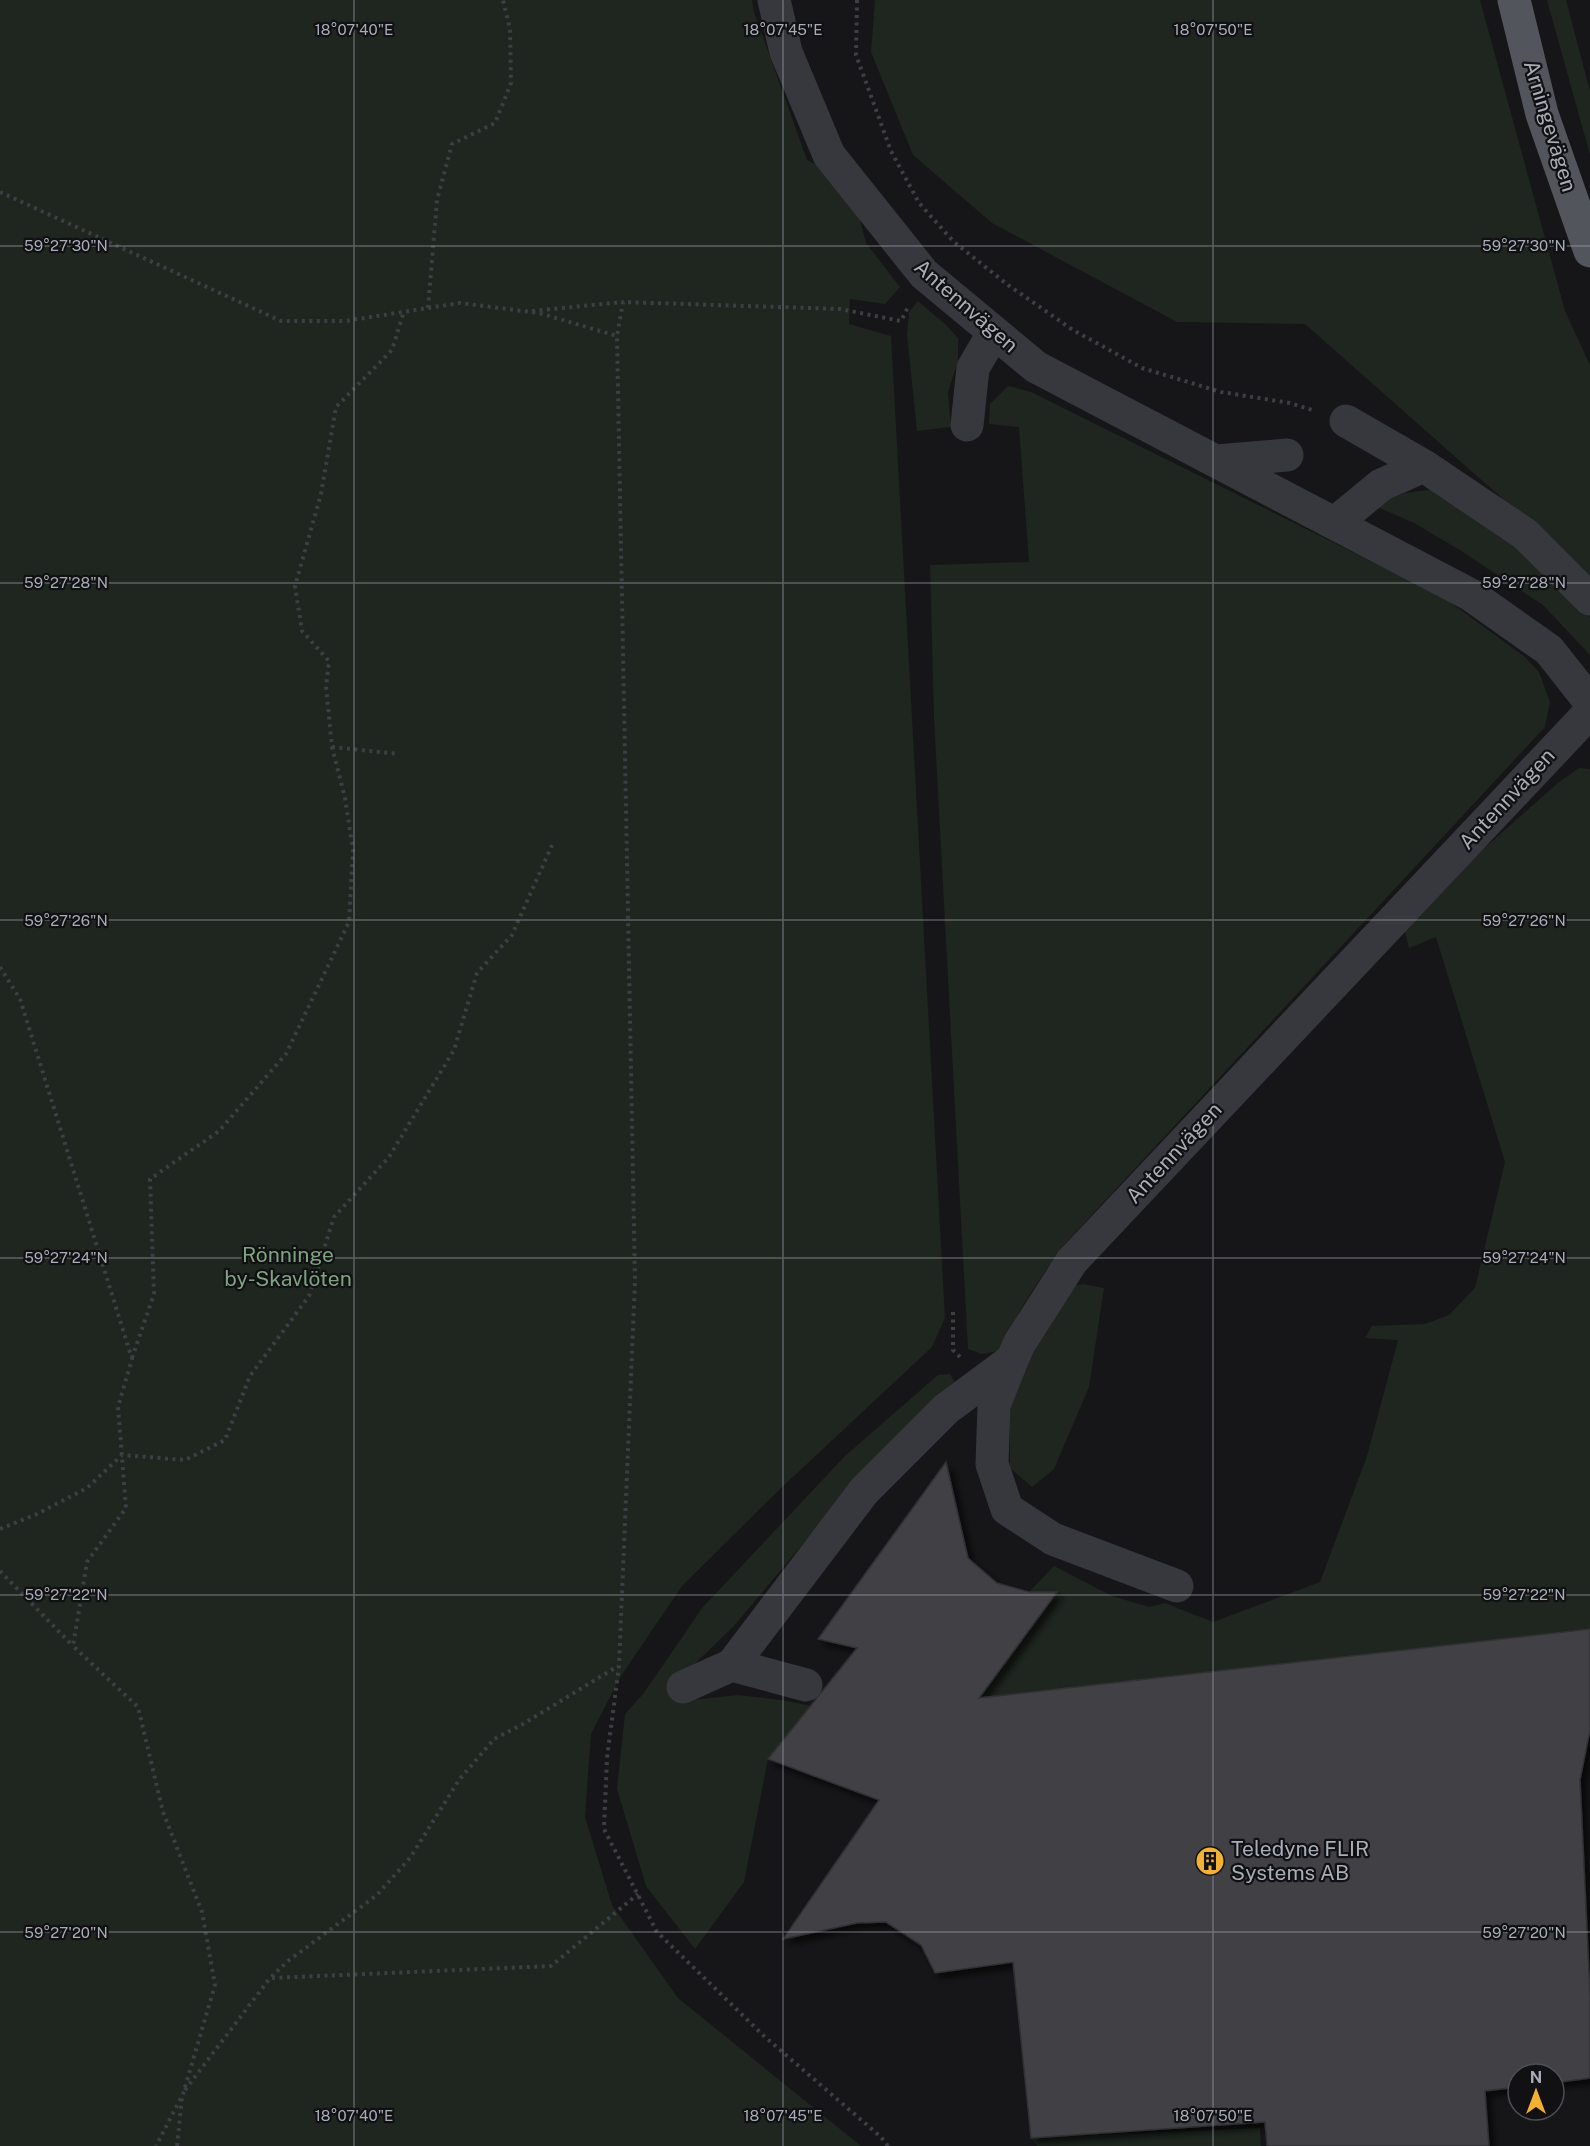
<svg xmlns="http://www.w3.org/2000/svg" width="1590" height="2146" font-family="'Public Sans',sans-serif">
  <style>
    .green { fill: #1e261f }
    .building { fill: #404145; stroke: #303034; stroke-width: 1.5; filter: url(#shadow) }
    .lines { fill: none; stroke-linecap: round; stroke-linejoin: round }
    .path { stroke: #3d3f44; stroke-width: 4; stroke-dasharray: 3 4.5; stroke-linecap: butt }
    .minor { stroke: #37383d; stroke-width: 33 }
    .major { stroke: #53555c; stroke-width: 33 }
    .ticks { fill: none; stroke: #a8adb8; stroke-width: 1.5; stroke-opacity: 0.45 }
    .labels { text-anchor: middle; stroke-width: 4.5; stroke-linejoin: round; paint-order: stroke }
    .street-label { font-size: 21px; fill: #a8adb8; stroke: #111113 }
    .park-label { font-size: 21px; fill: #7fa381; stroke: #111113 }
    .poi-label { font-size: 21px; fill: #a8adb8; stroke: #111113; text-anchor: start }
    .ticks-label { font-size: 15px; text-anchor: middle; fill: #a8adb8; stroke: #111113; stroke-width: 4.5; stroke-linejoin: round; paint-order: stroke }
  </style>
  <defs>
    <filter id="shadow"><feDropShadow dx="5.5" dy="5.5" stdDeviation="3" flood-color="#0009"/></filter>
  </defs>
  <rect width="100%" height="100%" fill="#161618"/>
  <path class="green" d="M0 0H752L754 12 807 160 850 182 866 243 900 287 885 304 850 299 849 324 891 336 945 1318 932 1347 779 1490 682 1586 621 1676 591 1734 585 1817 612 1905 678 1998 861 2146H0Z
    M875 0H1480L1565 311 1590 365V576L1305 324 1177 322 992 223 913 155 871 52Z
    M1547 0H1566L1590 91V155Z
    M918 301 946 325 958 338V361L948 392 951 427 917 431 907 335 909 312Z
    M1008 386 1031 392 1443 597 1525 657 1539 672 1550 702 1545 727 1063 1246C1040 1279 1015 1312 1002 1350L982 1354 968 1349 934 718 930 565 1029 562 1019 427 989 424 990 404Z
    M1437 489 1530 554 1590 617V655L1543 605 1458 549 1414 523 1373 505 1405 493Z
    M1579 768 1590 769V1629L979 1698 1057 1592H1029L1054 1566 1112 1596 1149 1607 1165 1603 1213 1622 1320 1582 1367 1456 1398 1340 1365 1338 1372 1326 1425 1324 1449 1315 1475 1288 1505 1162 1436 937 1409 948 1404 928 1413 911 1559 782Z
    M1083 1284 1104 1288 1089 1387 1054 1469 1032 1487 1010 1468V1400L1052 1311 1070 1287Z
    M950 1374 958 1388 838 1502 734 1626 676 1682 682 1701 738 1695 781 1700 812 1706 768 1759 744 1882 695 1949 646 1886 617 1789 625 1714 643 1694 703 1607 845 1456 938 1375Z
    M1260 2128 1261 2146H1037L1031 2138Z"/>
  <path class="building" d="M946 1462 968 1558 997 1583 1029 1592H1057L979 1698 1590 1629V1730L1580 1780 1590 1994V2078L1554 2083V2074H1518V2087L1485 2091 1489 2146H1267L1265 2122 1031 2138 1013 1962 935 1973 921 1945 886 1922 857 1923 783 1939 879 1800 768 1759 857 1648 818 1639Z"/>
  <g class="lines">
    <path class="path" d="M857 0 856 55 891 151 919 203 954 242 1008 285 1073 330 1142 368 1221 392 1290 403 1315 411
      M0 192 281 321H345L460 303 539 313 617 336
      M428 308 437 200 452 144 495 123 511 83 510 29 503 0
      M532 311 623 302
      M332 747 399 754
      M0 967 20 999 132 1359 118 1407 126 1508 87 1562 73 1646 138 1707 163 1812 202 1912 215 1985 183 2094 156 2146
      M953 1312V1350L960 1357
      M132 1358 154 1294 150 1179 219 1131 286 1054 349 922 353 850 345 798 332 747 326 687 329 661 302 631 295 586 321 494 336 407 392 350 404 311
      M0 1529 37 1514 87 1488 122 1455 185 1460 225 1440 250 1376 309 1296 334 1217 389 1157 454 1050 477 973 512 935 552 845
      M0 1571 72 1645
      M272 1978 551 1966 638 1894
      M185 2090 270 1978 288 1961 377 1895 410 1858 459 1780 494 1739 523 1724 618 1666
      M177 2146 182 2097
      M888 2146 881 2137 765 2037 657 1932 604 1829 607 1758 619 1666 635 1281 617 336 623 302 840 309 901 321 909 305"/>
    <path class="minor" d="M774 0 786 52 829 155 924 274 1036 367 1471 595 1549 650 1590 702
      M1346 421 1424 466 1525 534 1590 599
      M967 425 973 368 994 332
      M1217 461 1287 455
      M1335 523 1381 485 1424 466
      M1177 1586 1053 1539 1007 1509 992 1464 994 1405 1012 1360 1019 1344 1072 1261 1590 712
      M732 1665 806 1685
      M683 1687 732 1665 864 1491 946 1409 1012 1360"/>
    <path class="major" d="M1514 0 1542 114 1590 251"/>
  </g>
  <path class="ticks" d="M354 0V2146M783 0V2146M1213 0V2146M0 246H1590M0 583H1590M0 920H1590M0 1258H1590M0 1595H1590M0 1932H1590"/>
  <defs>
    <g id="building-disc" transform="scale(1.5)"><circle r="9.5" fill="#f2b134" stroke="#111113"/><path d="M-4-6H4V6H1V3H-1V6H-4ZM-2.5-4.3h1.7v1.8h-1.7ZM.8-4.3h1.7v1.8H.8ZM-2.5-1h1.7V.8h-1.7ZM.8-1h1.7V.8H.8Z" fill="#111"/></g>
  </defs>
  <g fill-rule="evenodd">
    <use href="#building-disc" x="1210" y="1861"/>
  </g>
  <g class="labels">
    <g class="street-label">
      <text transform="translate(1550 126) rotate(73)" y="7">Arningevägen</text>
      <text transform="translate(966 306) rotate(41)" y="7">Antennvägen</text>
      <text transform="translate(1507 799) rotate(-47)" y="7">Antennvägen</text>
      <text transform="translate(1174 1153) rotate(-47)" y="7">Antennvägen</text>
    </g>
    <g class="park-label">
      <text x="288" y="1262">Rönninge<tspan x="288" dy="24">by-Skavlöten</tspan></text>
    </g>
    <g class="poi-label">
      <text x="1231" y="1856">Teledyne FLIR<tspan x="1231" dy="24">Systems AB</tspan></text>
    </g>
  </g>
  <g class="ticks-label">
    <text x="354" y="35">18°07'40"E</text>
    <text x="783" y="35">18°07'45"E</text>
    <text x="1213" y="35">18°07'50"E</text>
    <text x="66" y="251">59°27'30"N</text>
    <text x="1524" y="251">59°27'30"N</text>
    <text x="66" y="588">59°27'28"N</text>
    <text x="1524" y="588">59°27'28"N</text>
    <text x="66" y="926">59°27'26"N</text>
    <text x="1524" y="926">59°27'26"N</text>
    <text x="66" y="1263">59°27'24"N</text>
    <text x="1524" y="1263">59°27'24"N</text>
    <text x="66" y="1600">59°27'22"N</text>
    <text x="1524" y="1600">59°27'22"N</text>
    <text x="66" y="1938">59°27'20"N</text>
    <text x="1524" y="1938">59°27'20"N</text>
    <text x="354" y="2121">18°07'40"E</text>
    <text x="783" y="2121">18°07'45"E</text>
    <text x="1213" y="2121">18°07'50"E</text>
  </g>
  <g transform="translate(1536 2092)"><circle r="28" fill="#111113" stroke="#4d4f55" stroke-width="1.5"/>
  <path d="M0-4.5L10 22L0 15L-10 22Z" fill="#f2b134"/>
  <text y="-9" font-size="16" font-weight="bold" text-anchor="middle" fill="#a8adb8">N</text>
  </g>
</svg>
